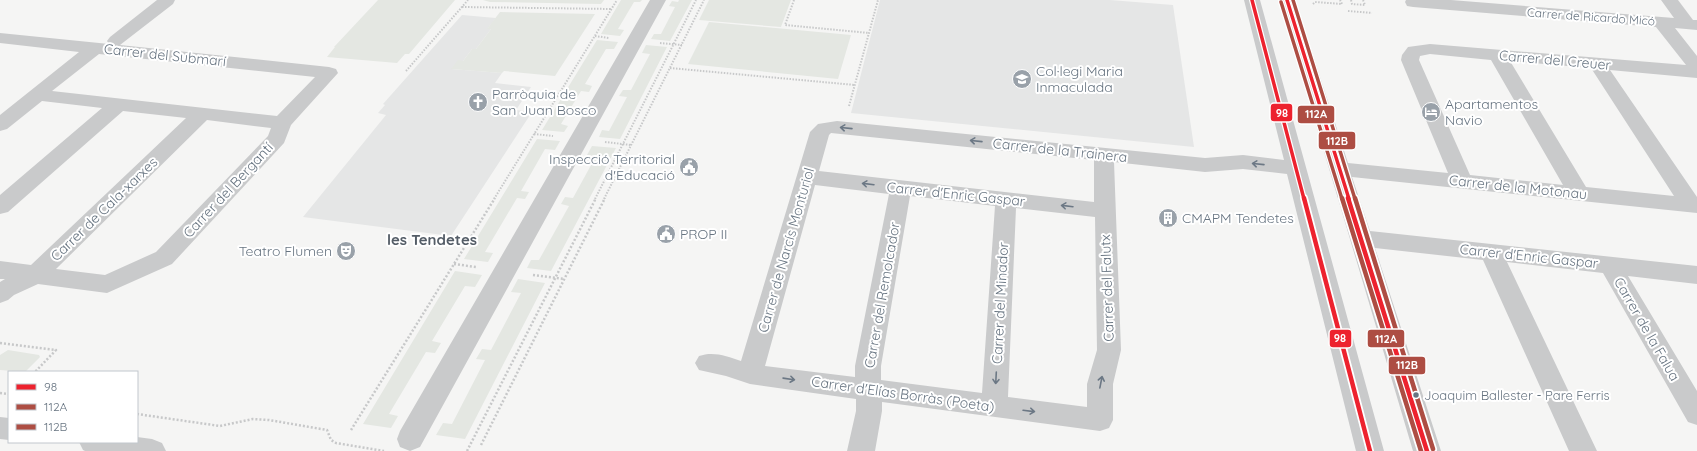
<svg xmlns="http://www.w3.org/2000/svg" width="1697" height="451" font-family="Quicksand,sans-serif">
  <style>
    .built { fill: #e5e6e6 }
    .green { fill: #e4e7e2 }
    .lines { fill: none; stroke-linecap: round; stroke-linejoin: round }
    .path-far1 { stroke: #c7c8c9; stroke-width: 2; stroke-dasharray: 1.5 1.5; stroke-linecap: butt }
    .path { stroke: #c7c8c9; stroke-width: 2.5; stroke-dasharray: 2 2; stroke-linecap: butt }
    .minor { fill: #c9cacb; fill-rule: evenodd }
    .bus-1-far1-casing { stroke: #fff; stroke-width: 6 }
    .bus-1-casing { stroke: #fff; stroke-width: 8 }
    .bus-2-far1-casing { stroke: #fff; stroke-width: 6 }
    .bus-2-casing { stroke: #fff; stroke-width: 8 }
    .bus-3-far1-casing { stroke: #fff; stroke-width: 6 }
    .bus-3-casing { stroke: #fff; stroke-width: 8 }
    .bus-1-far1 { stroke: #ed222e; stroke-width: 3.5 }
    .bus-1 { stroke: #ed222e; stroke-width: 4.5 }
    .bus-2-far1 { stroke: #ad4d43; stroke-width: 3.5 }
    .bus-2 { stroke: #ad4d43; stroke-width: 4.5 }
    .bus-3-far1 { stroke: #ad4d43; stroke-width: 3.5 }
    .bus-3 { stroke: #ad4d43; stroke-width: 4.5 }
    .oneway { stroke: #6c7885 }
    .bus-dot { fill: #677481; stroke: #fff; stroke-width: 1.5 }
    .labels { text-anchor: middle; stroke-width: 4; stroke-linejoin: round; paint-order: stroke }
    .far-street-label { font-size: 12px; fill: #677481; stroke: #fff }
    .bus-label { font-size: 13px; fill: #677481; stroke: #fff; text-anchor: start }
    .street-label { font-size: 14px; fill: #677481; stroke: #fff }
    .poi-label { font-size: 14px; fill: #677481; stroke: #fff; text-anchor: start }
    .neighbourhood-label { font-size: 15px; font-weight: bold; fill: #545d67; stroke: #fff }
    .line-badge { stroke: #fff; stroke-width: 1.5 }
    .badge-label { font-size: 11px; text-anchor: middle; font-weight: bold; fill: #fff }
  </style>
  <rect width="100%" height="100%" fill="#f5f5f4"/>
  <path class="built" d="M880 0H1110L1173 5 1194 147 851 113Z
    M462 15 496 18 488 28 491 29 476 49H472L463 61 452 69 502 73 495 83 531 87 516 110 532 112 451 236 303 217 386 115 378 113 385 105 383 104Z"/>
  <path class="green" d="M378 0H455L409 54H405L397 63 327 57 335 47H334Z
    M483 0H604L601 4 490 2Z
    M621 0H642L640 2H634L618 29 624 30 620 36 601 34Z
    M679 0H692L670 41 651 39 654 34H661L675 7 669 6 672 1 678 2Z
    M709 0H791L781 27 699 20Z
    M500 12 595 14 555 76 504 71 502 73 451 69 458 60 463 61 472 49H476L491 29H487Z
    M709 22 851 35 838 79 688 64Z
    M597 40 618 42 614 49H606L585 84 592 86 589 92 581 91 561 124 568 126 564 132 542 130Z
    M646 45 667 47 620 139 599 137 602 130 609 131 627 97 619 96 623 90H631L650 54 642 53Z
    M537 139 560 141 555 150 545 149 521 191 529 192 525 199 517 198 485 252 493 253 488 262 464 259Z
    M592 146 616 148 551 271 527 268 531 260H539L569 206 561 204 565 197 573 198 596 156 587 155Z
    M455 271 482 275 475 287 465 286 432 341 441 343 435 353 426 352 389 414 398 416 391 428 363 424Z
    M518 279 545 283 465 439 436 435 443 423 452 424 485 360 476 359 482 349 491 350 521 293 511 292Z
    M8 350 39 355 40 357 25 372 0 370V355Z"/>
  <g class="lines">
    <path class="path-far1" d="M794 0 785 25 869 33
      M1351 0 1352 4 1365 5 1363 0
      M1313 4 1315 2 1342 4 1340 0
      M462 7 611 9
      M1348 11 1372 13
      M595 36 609 38
      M660 43 682 45
      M670 68 855 85
      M406 71 468 0
      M849 106 878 0
      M534 134 553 136
      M605 142 631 145
      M494 199 617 0
      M595 199 696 0
      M604 199 704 0"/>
    <path class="path" d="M454 264 476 267
      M533 275 564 279
      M0 343 56 350 35 372
      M0 393 9 394
      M137 414 220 426 253 419 269 420 327 430 331 440 336 443 384 451
      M351 430 495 198
      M481 445 605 198
      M467 451 596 198"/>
    <path class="minor" d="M157 0H175L173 4 120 45 329 67 336 69 338 73 291 125 284 143 172 264 107 293 38 284 14 295 8 300 0 303V282L5 279H0V261L31 265 186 118 123 111 8 212 0 214V195L102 108 42 101 7 129 0 131V115L79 52 0 43V33L109 44 107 41 110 37ZM99 54 315 77 277 116 52 91ZM207 120 271 128 268 136 156 252 105 275 56 269Z
      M650 0H666L420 447 410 451 400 447 397 439 400 431Z
      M1244 0H1260L1384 451H1356L1287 174 1243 169 1205 172 1114 162 1121 350 1113 384V420L1109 428 1100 431 882 402V411L875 451H847L856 411V399L750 384 726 376 699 370 695 363 699 356C713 351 727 356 741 361L810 132 818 124 837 121 1205 158 1243 155 1284 160ZM831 133 1094 160V202L819 171 829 135ZM815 185 889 194 855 366V377L765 366ZM910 196 995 206 982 393 881 380V366ZM1016 208 1095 217 1097 350 1087 384V407L1008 397Z
      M1279 0H1295L1348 163 1448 173 1401 60 1402 55 1408 47 1430 44 1686 65 1656 27 1413 7 1407 6 1405 2 1406 0H1451L1674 18 1661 0H1678L1693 20H1697V30L1675 28 1697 56V78L1610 70 1697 197V213L1352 177 1370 231 1697 266V284L1628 276 1697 391V425L1688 422 1603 273 1507 262 1597 451H1569L1483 260 1375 248 1441 451H1413ZM1430 54 1491 60 1563 185 1470 175 1419 60 1420 56ZM1510 61 1591 68 1674 196 1586 187Z
      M0 417 9 418V440L0 439Z
      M137 437 152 439 162 443 166 451H85L83 450 79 442H137Z"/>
    <g class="bus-1-far1-casing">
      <path id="bus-1-far1" d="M1252 0 1304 199
        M1287 0 1349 199"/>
    </g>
    <g class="bus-1-casing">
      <path id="bus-1" d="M1304 198 1370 451
        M1348 198 1427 451"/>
    </g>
    <g class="bus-2-far1-casing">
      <path id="bus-2-far1" d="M1281 2 1342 199"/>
    </g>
    <g class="bus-2-casing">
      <path id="bus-2" d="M1342 198 1421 451"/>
    </g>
    <g class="bus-3-far1-casing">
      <path id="bus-3-far1" d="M1293 0 1355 199"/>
    </g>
    <g class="bus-3-casing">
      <path id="bus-3" d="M1355 198 1433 449"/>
    </g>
    <use href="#bus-1-far1" class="bus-1-far1"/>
    <use href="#bus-1" class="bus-1"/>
    <use href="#bus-2-far1" class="bus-2-far1"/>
    <use href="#bus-2" class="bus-2"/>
    <use href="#bus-3-far1" class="bus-3-far1"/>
    <use href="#bus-3" class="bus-3"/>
  </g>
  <defs><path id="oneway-shaft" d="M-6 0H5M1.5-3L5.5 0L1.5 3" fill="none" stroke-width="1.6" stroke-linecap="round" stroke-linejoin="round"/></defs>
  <g class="oneway">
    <use href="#oneway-shaft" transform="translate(846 128) rotate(-174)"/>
    <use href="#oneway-shaft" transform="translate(976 141) rotate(-174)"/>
    <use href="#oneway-shaft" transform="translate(1258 164) rotate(-174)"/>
    <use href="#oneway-shaft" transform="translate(868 184) rotate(-173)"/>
    <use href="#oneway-shaft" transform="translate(1067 206) rotate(-173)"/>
    <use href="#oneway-shaft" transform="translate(996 378) rotate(93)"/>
    <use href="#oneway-shaft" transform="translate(789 379) rotate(8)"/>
    <use href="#oneway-shaft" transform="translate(1101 382) rotate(-79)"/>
    <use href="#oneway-shaft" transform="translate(1029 411) rotate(7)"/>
  </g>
  <defs>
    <g id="school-disc" transform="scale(1)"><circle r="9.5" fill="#99a1a9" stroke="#fff"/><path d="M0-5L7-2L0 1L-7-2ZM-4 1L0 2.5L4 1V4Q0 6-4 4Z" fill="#fff"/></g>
    <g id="church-disc" transform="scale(1)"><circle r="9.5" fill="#99a1a9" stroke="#fff"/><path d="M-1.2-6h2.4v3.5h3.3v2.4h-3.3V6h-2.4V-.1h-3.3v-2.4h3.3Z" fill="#fff"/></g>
    <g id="hotel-disc" transform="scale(1)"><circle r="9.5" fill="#99a1a9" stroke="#fff"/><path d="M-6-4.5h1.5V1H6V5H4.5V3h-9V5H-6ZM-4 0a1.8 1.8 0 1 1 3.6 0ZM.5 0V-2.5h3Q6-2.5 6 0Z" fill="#fff"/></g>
    <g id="civic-disc" transform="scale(1)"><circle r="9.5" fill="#99a1a9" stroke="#fff"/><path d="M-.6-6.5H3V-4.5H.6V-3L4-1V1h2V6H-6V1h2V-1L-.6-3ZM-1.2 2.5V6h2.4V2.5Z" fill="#fff"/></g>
    <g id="building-disc" transform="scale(1)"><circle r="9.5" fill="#99a1a9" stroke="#fff"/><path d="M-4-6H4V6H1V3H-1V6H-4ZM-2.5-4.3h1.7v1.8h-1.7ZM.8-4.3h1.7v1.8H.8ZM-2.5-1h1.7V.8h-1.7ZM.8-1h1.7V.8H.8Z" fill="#fff"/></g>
    <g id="theatre-disc" transform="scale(1)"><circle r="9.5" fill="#99a1a9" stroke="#fff"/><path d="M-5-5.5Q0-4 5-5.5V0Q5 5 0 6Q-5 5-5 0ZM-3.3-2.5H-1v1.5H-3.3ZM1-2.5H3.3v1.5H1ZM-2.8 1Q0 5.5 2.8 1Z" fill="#fff"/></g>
  </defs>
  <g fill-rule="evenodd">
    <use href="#school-disc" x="1022" y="79"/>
    <use href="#church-disc" x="478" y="102"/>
    <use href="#hotel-disc" x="1431" y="112"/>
    <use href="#civic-disc" x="689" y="167"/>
    <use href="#building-disc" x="1168" y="218"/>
    <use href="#civic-disc" x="666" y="234"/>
    <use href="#theatre-disc" x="346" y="251"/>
  </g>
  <circle class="bus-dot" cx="1416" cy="395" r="3.5"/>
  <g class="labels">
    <g class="far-street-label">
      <text transform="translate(1591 17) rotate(4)" y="4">Carrer de Ricardo Micó</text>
    </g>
    <g class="bus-label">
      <text x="1424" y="400">Joaquim Ballester - Pare Ferris</text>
    </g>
    <g class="street-label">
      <text transform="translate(165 55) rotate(6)" y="5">Carrer del Submarí</text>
      <text transform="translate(1555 60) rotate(5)" y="5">Carrer del Creuer</text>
      <text transform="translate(1060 150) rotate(6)" y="5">Carrer de la Trainera</text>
      <text transform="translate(1518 187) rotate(6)" y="5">Carrer de la Motonau</text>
      <text transform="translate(228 190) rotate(-47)" y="5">Carrer del Bergantí</text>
      <text transform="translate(956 194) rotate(6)" y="5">Carrer d'Enric Gaspar</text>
      <text transform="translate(104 209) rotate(-44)" y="5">Carrer de Cala-xarxes</text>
      <text transform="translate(786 250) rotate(-74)" y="5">Carrer de Narcís Monturiol</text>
      <text transform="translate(1529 256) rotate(6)" y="5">Carrer d'Enric Gaspar</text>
      <text transform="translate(1107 288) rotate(-92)" y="5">Carrer del Falutx</text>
      <text transform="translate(882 295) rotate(-80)" y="5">Carrer del Remolcador</text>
      <text transform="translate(1000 303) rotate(-87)" y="5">Carrer del Minador</text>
      <text transform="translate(1647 329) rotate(60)" y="5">Carrer de la Falua</text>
      <text transform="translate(903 394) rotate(8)" y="5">Carrer d'Elías Borràs (Poeta)</text>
    </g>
    <g class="poi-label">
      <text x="1036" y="76">Col·legi Maria<tspan x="1036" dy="16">Inmaculada</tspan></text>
      <text x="492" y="99">Parròquia de<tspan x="492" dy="16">San Juan Bosco</tspan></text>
      <text x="1445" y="109">Apartamentos<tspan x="1445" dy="16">Navio</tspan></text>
      <text x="675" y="164" text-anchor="end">Inspecció Territorial<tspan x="675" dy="16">d'Educació</tspan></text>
      <text x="1182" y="223">CMAPM Tendetes</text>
      <text x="680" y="239">PROP II</text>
      <text x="332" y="256" text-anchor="end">Teatro Flumen</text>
    </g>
    <g class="neighbourhood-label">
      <text x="432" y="245">les Tendetes</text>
    </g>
  </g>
  <g class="line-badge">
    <rect x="1270" y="103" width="23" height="19" rx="4" fill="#ed222e"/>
    <rect x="1297" y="105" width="38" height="19" rx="4" fill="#ad4d43"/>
    <rect x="1318" y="131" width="38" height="19" rx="4" fill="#ad4d43"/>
    <rect x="1329" y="329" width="23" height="19" rx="4" fill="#ed222e"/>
    <rect x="1367" y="329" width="38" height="19" rx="4" fill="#ad4d43"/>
    <rect x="1388" y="356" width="38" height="19" rx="4" fill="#ad4d43"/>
  </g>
  <g class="badge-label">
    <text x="1282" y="117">98</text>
    <text x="1316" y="118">112A</text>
    <text x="1337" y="145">112B</text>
    <text x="1340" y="342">98</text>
    <text x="1386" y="343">112A</text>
    <text x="1407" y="369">112B</text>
  </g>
  <rect x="8" y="371" width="130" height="72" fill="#ffffff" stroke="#c2c7cd"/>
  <rect x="16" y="384" width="20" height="6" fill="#ed222e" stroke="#c2c7cd"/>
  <text x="44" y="391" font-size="12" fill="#677481">98</text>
  <rect x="16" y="404" width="20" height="6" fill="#ad4d43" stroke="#c2c7cd"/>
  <text x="44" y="411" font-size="12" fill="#677481">112A</text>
  <rect x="16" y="424" width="20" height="6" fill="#ad4d43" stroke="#c2c7cd"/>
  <text x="44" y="431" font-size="12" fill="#677481">112B</text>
</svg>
